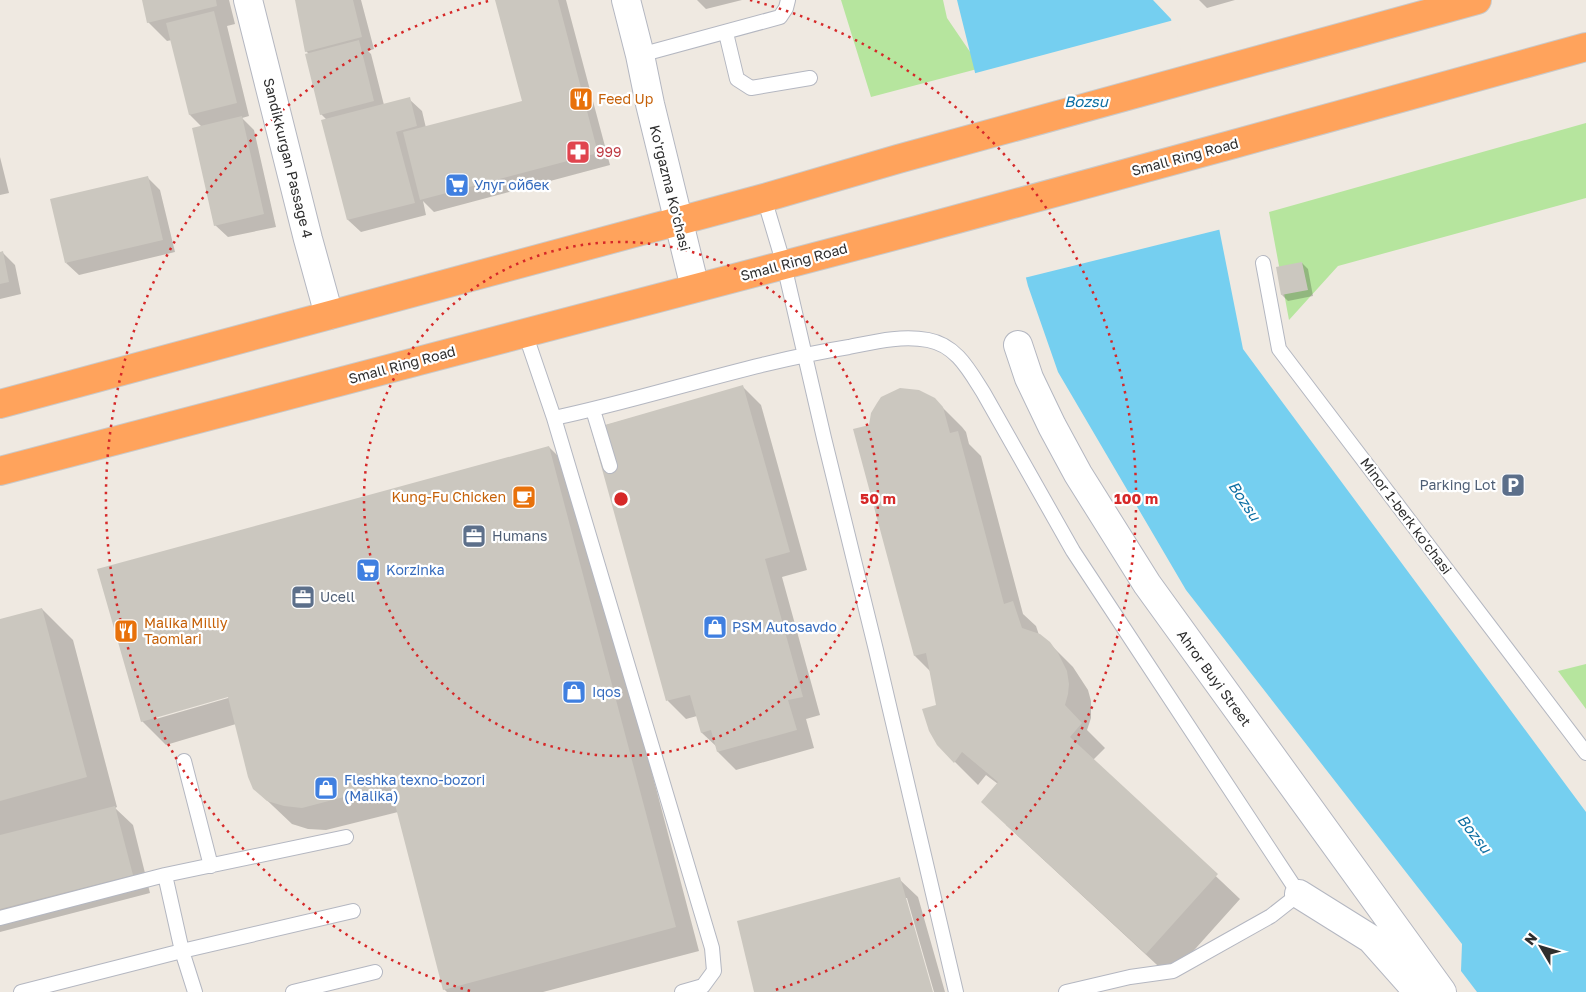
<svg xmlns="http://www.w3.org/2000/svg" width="1586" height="992" font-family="'Golos Text',sans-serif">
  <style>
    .green { fill: #b6e59e }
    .water { fill: #75cff0 }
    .pier { fill: #efe9e1 }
    .shadow { fill: #0003; fill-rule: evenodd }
    .building { fill: #cbc7bf }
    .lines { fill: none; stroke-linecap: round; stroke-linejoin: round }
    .lane-casing { stroke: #b4b7c1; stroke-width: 16 }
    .street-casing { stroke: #b4b7c1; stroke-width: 30 }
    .secondary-casing { stroke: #b4b7c1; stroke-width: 30 }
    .highway-casing { stroke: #c9c9c9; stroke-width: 30 }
    .lane { stroke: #fff; stroke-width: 14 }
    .street { stroke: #fff; stroke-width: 28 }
    .secondary { stroke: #fff; stroke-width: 28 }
    .highway { stroke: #ffa35c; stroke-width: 28 }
    .ring { fill: none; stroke: #d62828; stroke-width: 2.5; stroke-dasharray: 2.5 5 }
    .labels { text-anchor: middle; stroke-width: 4.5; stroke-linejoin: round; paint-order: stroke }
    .food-label { font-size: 14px; fill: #c56008; stroke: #fff; text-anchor: start }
    .health-label { font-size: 14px; fill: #be3a42; stroke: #fff; text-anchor: start }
    .street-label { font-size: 14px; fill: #2e2e2e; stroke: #fff }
    .shop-label { font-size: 14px; fill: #366cbe; stroke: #fff; text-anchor: start }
    .service-label { font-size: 14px; fill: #4e5e75; stroke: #fff; text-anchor: start }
    .water-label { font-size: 15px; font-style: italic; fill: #0d6fa3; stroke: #fff }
    .centre { fill: #d62828; stroke: #fff; stroke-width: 2.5 }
    .ring-label { font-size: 15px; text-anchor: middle; font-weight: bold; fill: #d62828; stroke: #fff; stroke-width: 4.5; stroke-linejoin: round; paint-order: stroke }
  </style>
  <rect width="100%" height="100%" fill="#efe9e1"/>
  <path class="green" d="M841 0H943L947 18 981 68 871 97Z
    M1586 123V198L1338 266 1289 320 1269 212Z
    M1586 664V709L1558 671Z"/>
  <path class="water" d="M957 0H1153L1171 19 1216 213 1243 349 1586 812V992H1477L1461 971 1462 944 1186 590 1058 372 1028 286Z"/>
  <path class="pier" d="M1174 20 1222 229 1024 278 972 74Z"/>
  <path class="shadow" d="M143 0H229L235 24 227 26 249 116 242 118 254 130 276 227 228 237 215 225 202 127 190 115 172 40 167 41 148 22Z
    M296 0H361L374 49 368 51 371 54 384 105 409 99 422 111 426 128 523 102 497 0H566L610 165 434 212 423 201 426 215 361 232 348 220 327 120 321 114 309 54 306 51Z
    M697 0H742L706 9Z
    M1199 0H1235L1207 8Z
    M0 157 9 193 0 195Z
    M147 177 160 190 175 252 79 275 66 263Z
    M2 252 15 265 21 294 0 299V253Z
    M1302 263 1308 269 1313 296 1288 301 1282 295Z
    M743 387 761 405 807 570 782 577 820 715 806 719 814 748 736 770 718 752 717 747 702 733 697 716 686 719 668 701 592 429Z
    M938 403 962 427 966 432 969 444 981 456 1023 614 1036 626 1039 635 1049 643 1073 667 1088 690 1091 701V718L1087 730 1105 748 1093 760 1240 899 1170 977 1006 825 998 784 986 775 978 785 938 745V706L930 671 915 656Z
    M549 447 572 470 699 951 543 992H447L444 989 398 812 326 830 308 829 292 824 254 788 236 724 166 745 142 721ZM234 694 235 696 156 719V716Z
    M42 609 73 640 117 807 115 808 133 825 150 893 0 932V621Z
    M899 879 918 897 945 992H934L907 898H905L932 992H755Z"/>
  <path class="building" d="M142 0H216L217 6 147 23Z
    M295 0H353L362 37 305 52Z
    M495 0H558L598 153 420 200 403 132 522 101Z
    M214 11 237 103 189 115 166 23Z
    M359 40 374 101 320 115 305 54Z
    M410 97 417 126 396 132 415 203 347 220 321 120Z
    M242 116 264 214 214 226 192 128Z
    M148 176 163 240 65 263 50 199Z
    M3 251 9 282 0 284V252Z
    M1302 262 1308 290 1281 295 1276 267Z
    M743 385 790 552 765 559 803 697 788 700 797 730 717 752 711 730 701 733 690 695 666 701 591 429Z
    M900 388 919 390 935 398 943 407 950 433 958 431 1004 604 1013 601 1022 628 1040 634 1050 642 1058 653 1067 671 1069 684 1068 694 1065 705 1082 723 1070 737 1218 874 1146 954 981 802 998 782 962 752 954 763 937 745 929 731 922 709 936 705 926 653 914 656 853 429 869 425 871 413 877 403 881 397Z
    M549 446 676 927 443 990 390 785 302 808 284 806 267 801 253 789 248 777 228 697 141 722 97 569Z
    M42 608 87 777 0 801V619Z
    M115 806 133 875 0 909V835Z
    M900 877 933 992H754L737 921Z"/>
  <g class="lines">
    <g class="lane-casing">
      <path id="lane" d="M726 33 737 79 751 88 810 78
        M640 55 780 17 786 8 788 0
        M764 198 784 265 824 438 876 650 956 992
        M1263 263 1279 349 1586 753
        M525 333 554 418 712 948 714 971 703 986 682 992
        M593 410 610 466
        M554 418C653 397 749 363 849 347 874 342 901 335 928 340 956 345 969 370 983 392L1073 551 1299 894 1271 916 1173 971 1130 977 1066 992
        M184 761 211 866
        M0 918 165 875 346 837
        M21 992 182 951 165 875
        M195 992 182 951 353 911
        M293 992 375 972"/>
    </g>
    <g class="street-casing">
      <path id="street" d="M248 0 308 239 329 315
        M1018 345 1029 378 1052 426 1078 474 1147 584 1442 992
        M1299 894 1371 939 1418 992"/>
    </g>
    <g class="secondary-casing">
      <path id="secondary" d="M626 0 640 55 650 104 695 288"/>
    </g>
    <g class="highway-casing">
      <path id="highway" d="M0 404 764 198 898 159 1477 0
        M0 471 917 230 1234 144 1586 47"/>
    </g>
    <use href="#lane" class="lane"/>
    <use href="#street" class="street"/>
    <use href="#secondary" class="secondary"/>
    <use href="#highway" class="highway"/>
  </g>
  <g class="ring">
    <circle cx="621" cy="499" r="257"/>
    <path d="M470 991A515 515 0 0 1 492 0M750 0A515 515 0 0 1 772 991"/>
  </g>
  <defs>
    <g id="restaurant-square" transform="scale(1.25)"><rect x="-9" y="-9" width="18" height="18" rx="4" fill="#e8710a" stroke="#fff"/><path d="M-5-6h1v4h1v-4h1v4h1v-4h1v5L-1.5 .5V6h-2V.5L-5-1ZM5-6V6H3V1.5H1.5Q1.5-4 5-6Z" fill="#fff"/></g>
    <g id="pharmacy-square" transform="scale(1.25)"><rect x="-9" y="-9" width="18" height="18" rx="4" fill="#e0444e" stroke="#fff"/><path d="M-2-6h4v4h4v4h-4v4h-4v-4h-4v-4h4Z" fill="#fff"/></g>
    <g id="supermarket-square" transform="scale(1.25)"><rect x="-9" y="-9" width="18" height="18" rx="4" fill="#3f7fe0" stroke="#fff"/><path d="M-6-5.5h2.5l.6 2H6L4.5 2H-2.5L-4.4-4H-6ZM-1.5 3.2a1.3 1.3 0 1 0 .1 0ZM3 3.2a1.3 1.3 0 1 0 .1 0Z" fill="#fff"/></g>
    <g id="parking-square" transform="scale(1.25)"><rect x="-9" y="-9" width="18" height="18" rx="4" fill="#5c6f8a" stroke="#fff"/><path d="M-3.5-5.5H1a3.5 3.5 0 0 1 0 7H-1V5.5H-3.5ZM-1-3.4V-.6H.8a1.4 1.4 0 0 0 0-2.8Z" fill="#fff"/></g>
    <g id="cafe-square" transform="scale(1.25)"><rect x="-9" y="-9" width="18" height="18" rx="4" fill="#e8710a" stroke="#fff"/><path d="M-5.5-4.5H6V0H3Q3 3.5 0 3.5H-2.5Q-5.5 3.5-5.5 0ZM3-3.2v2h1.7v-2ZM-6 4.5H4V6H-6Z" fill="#fff"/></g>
    <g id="office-square" transform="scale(1.25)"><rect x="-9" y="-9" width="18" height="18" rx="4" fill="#5c6f8a" stroke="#fff"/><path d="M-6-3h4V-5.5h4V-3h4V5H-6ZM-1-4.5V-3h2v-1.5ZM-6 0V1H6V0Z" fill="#fff"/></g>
    <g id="shop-square" transform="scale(1.25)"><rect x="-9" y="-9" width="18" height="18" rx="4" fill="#3f7fe0" stroke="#fff"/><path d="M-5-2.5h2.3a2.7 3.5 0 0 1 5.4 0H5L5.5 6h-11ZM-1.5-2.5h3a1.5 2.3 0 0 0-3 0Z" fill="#fff"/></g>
  </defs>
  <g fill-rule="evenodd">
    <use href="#restaurant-square" x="581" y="99"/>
    <use href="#pharmacy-square" x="578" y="152"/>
    <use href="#supermarket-square" x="457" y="185"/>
    <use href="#parking-square" x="1513" y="485"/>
    <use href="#cafe-square" x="524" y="497"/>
    <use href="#office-square" x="474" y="536"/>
    <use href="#supermarket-square" x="368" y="570"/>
    <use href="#office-square" x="303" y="597"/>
    <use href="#shop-square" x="715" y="627"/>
    <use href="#restaurant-square" x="126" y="631"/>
    <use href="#shop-square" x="574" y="692"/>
    <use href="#shop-square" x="326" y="788"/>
  </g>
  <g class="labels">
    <g class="food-label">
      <text x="598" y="104">Feed Up</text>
      <text x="506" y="502" text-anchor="end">Kung-Fu Chicken</text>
      <text x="144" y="628">Malika Milliy<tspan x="144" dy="16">Taomlari</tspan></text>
    </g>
    <g class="health-label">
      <text x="596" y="157">999</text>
    </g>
    <g class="street-label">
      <text transform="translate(1185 157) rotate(-15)" y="5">Small Ring Road</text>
      <text transform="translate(288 158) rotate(76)" y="5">Sandikkurgаn Passage 4</text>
      <text transform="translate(670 188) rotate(76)" y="5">Ko'rgazma Ko'chasi</text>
      <text transform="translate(794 262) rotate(-15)" y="5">Small Ring Road</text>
      <text transform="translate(402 365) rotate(-15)" y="5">Small Ring Road</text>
      <text transform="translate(1406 516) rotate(53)" y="5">Minor 1-berk ko'chasi</text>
      <text transform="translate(1214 678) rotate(54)" y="5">Ahror Buyi Street</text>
    </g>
    <g class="shop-label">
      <text x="474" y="190">Улуг ойбек</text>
      <text x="386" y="575">Korzinka</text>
      <text x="732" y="632">PSM Autosavdo</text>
      <text x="592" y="697">Iqos</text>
      <text x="344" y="785">Fleshka texno-bozori<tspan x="344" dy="16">(Malika)</tspan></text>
    </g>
    <g class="service-label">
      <text x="1496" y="490" text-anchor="end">Parking Lot</text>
      <text x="492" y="541">Humans</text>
      <text x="320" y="602">Ucell</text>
    </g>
    <g class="water-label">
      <text x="1086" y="107">Bozsu</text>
      <text transform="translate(1244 501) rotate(56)" y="5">Bozsu</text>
      <text transform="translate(1474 834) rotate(52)" y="5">Bozsu</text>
    </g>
  </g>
  <circle cx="621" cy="499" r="8" class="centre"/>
  <g class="ring-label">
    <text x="878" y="504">50 m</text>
    <text x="1136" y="504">100 m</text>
  </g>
  <g transform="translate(1541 947) rotate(308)" stroke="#ffffff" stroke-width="4" paint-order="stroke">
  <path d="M0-4L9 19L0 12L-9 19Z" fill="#2e2e2e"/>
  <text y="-8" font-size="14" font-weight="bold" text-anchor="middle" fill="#2e2e2e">N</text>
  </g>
</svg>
